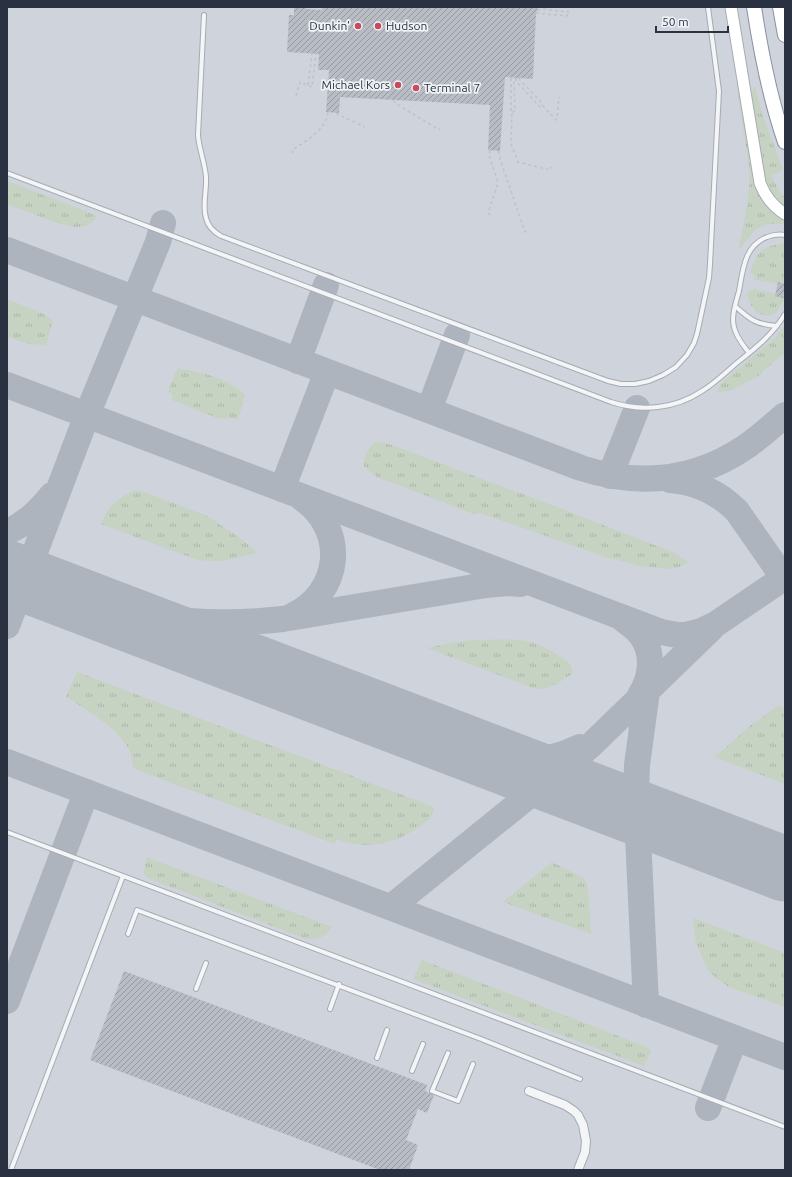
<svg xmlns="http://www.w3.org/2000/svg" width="792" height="1177" font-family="Ubuntu,sans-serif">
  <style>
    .built { fill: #cfd3db }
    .grass { fill: url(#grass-tufts) }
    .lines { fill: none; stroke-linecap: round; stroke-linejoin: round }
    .taxiway { stroke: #aeb4be; stroke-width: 26 }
    .runway { stroke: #aeb4be; stroke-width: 65 }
    .building { fill: url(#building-hatch) }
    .lane-casing { stroke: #a6abb3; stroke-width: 6 }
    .street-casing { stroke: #a6abb3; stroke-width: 10 }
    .secondary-casing { stroke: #a6abb3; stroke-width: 13 }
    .highway-casing { stroke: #89919f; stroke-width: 16 }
    .path { stroke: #bfc2c7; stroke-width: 1.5; stroke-dasharray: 3 3; stroke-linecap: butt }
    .lane { stroke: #f3f5f7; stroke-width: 4 }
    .street { stroke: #f3f5f7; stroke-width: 8 }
    .secondary { stroke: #fff; stroke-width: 11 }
    .highway { stroke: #fff; stroke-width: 14 }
    .poi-dot { fill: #c74c5b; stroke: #f0f3f6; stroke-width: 1.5 }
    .labels { text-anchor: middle; stroke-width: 3.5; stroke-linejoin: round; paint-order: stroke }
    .poi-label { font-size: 12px; fill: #2a3140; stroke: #f0f3f6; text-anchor: end }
  </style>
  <defs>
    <pattern id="grass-tufts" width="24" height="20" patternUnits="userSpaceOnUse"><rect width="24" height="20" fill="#c6d2c2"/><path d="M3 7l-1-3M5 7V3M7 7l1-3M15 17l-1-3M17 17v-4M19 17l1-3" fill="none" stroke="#aab5a8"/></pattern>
    <pattern id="building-hatch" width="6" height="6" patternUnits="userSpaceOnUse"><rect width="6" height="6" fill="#b8bdc5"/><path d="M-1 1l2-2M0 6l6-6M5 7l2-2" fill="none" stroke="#969aa1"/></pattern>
  </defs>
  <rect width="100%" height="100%" fill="#e1e4e9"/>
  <path class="built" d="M7 7H785V1170H7Z"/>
  <path class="grass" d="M737 77 746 134 750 93 755 87 762 113 783 170 771 175 782 196 785 195V224H768L755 230 738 251C744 223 751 195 749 166L738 96Z
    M7 181 96 215 95 220 91 223 85 226 75 227 60 224 7 204Z
    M784 243 785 244V298L778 310 774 314 768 316 757 313 751 305 747 293 754 289 782 295 784 285 755 280 754 274 750 273C758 250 760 248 784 243Z
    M7 299 44 314 53 321 46 345 30 344 7 337Z
    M785 325V352L757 377 730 391 716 392 721 383 775 338Z
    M177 369C200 371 228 378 245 395L238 419 217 418 172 400 173 394 168 392Z
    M376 442 389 444 549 504 675 553 688 562 679 567 671 569 641 566 605 557 480 513 474 514 377 477 364 466C363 456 368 447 376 442Z
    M136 490 144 492 205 515 215 521 241 539 255 550 256 553C233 559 218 564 195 559L101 524C109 505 118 498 136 490Z
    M476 640C496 640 519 637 539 645 549 649 560 656 569 663L572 668V674C560 681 551 690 536 689L427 648 457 642Z
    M77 672 429 805 434 808C434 816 428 820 422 825 403 839 379 848 355 844 349 843 342 841 336 839L335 844 137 770 133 767C132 761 131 754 129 749 118 728 86 709 66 697Z
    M779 705 785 709V784L715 757 750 726Z
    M146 857 332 927C325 937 318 940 306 939L153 880 147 877 144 873Z
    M552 862 585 879 588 888 591 934 503 902Z
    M693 918 785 953V1007L729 987 716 978 708 970 696 943Z
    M422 960 644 1046 651 1050 650 1053 644 1066 413 979Z"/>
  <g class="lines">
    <path class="taxiway" d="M7 250 581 468C640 487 696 481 747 446 760 437 773 425 785 415
      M298 361 326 285
      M7 385 661 632 677 635H685L701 631 716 624 785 577
      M429 410 457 335
      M610 476 637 408
      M670 480C696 482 718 492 737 511L785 580
      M282 489 327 372
      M7 532C27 523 39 511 52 495
      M7 571C35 582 64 594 93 603 154 622 220 626 283 619L486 585 508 583 521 584
      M292 616C341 593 348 531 303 499
      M624 620C631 625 638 630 643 638 654 655 651 679 640 695
      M7 626 87 415 158 242 163 223
      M403 722C424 730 446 737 467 745 481 751 496 757 511 759 534 763 559 757 580 747
      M7 762 785 1057
      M536 777 605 802 616 808 624 814 632 825 638 839
      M391 907 589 747 711 629
      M7 1001 86 793
      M646 1005 636 793 637 765 648 684
      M708 1108 735 1038"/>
    <path class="runway" d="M7 573 785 869"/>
  </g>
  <path class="building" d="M294 7H306V9L322 10V7H538L536 13 533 79 505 77 500 151 488 150 490 105 340 97 339 113 326 112 329 70H318L319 54 287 52 289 15H294Z
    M778 282 785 284 783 298 775 296Z
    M124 971 427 1085 425 1091 434 1095 427 1113 418 1109 406 1140 418 1145 409 1170H380L90 1060Z"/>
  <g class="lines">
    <g class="lane-casing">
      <path id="lane" d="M204 15 198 135C199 149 205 163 206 177 207 191 202 205 206 218 208 227 214 232 221 236L608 381 621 384H635L649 381 663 375 676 367 687 355 694 343 697 334 709 278 710 264 719 91 708 7
        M7 173 611 402C642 412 675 409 702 391 715 383 726 372 738 362 756 348 773 334 785 314
        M735 306C751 320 755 324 777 326
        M749 353C743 345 736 337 734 327 731 316 736 302 739 291 743 270 744 246 767 237 773 235 779 234 785 235
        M7 832 785 1127
        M128 934 137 910 481 1039 580 1079
        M196 989 206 963
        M330 1009 339 984
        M448 1053 432 1091 458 1101 473 1064
        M377 1058 387 1030
        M412 1071 423 1044
        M11 1170 123 876"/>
    </g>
    <g class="street-casing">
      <path id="street" d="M529 1091 565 1105 574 1111 578 1115 583 1125 586 1141 585 1152 578 1170"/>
    </g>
    <g class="secondary-casing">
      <path id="secondary" d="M731 7 760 183C765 196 772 206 785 214"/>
    </g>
    <g class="highway-casing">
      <path id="highway" d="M754 7C761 53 770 99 785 142
        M780 7 785 35"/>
    </g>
    <path class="path" d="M537 10 543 9 568 12 569 7
      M536 13 567 16 568 13
      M511 78V110L512 112 511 144 518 162 550 170 551 167
      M516 78V81L540 107 542 105 556 120 557 118 559 97
      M519 78 520 80 543 104 542 105
      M308 85 312 53
      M296 96 300 82 312 87 316 54
      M394 100 395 103 436 128 440 129
      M512 112 515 111 514 78
      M337 113V114L365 127
      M490 150 489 155 498 183 488 213 490 215
      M499 151V156L525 232 527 231
      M293 153 292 150C305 142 327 129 328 112"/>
    <use href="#lane" class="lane"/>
    <use href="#street" class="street"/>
    <use href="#secondary" class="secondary"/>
    <use href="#highway" class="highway"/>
  </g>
  <g class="poi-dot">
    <circle cx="358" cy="26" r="4"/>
    <circle cx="378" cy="26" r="4"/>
    <circle cx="398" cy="85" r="4"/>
    <circle cx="416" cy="88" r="4"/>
  </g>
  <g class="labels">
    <g class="poi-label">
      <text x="350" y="30">Dunkin'</text>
      <text x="386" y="30" text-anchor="start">Hudson</text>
      <text x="390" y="89">Michael Kors</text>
      <text x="424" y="92" text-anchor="start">Terminal 7</text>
    </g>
  </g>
  <rect width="792" height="1177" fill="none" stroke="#2a3140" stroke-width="16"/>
  <path d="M656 26v6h72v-6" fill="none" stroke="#2a3140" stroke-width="2"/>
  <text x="662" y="26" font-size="12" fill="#2a3140" stroke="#f0f3f6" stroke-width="3" paint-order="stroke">50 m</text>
</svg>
